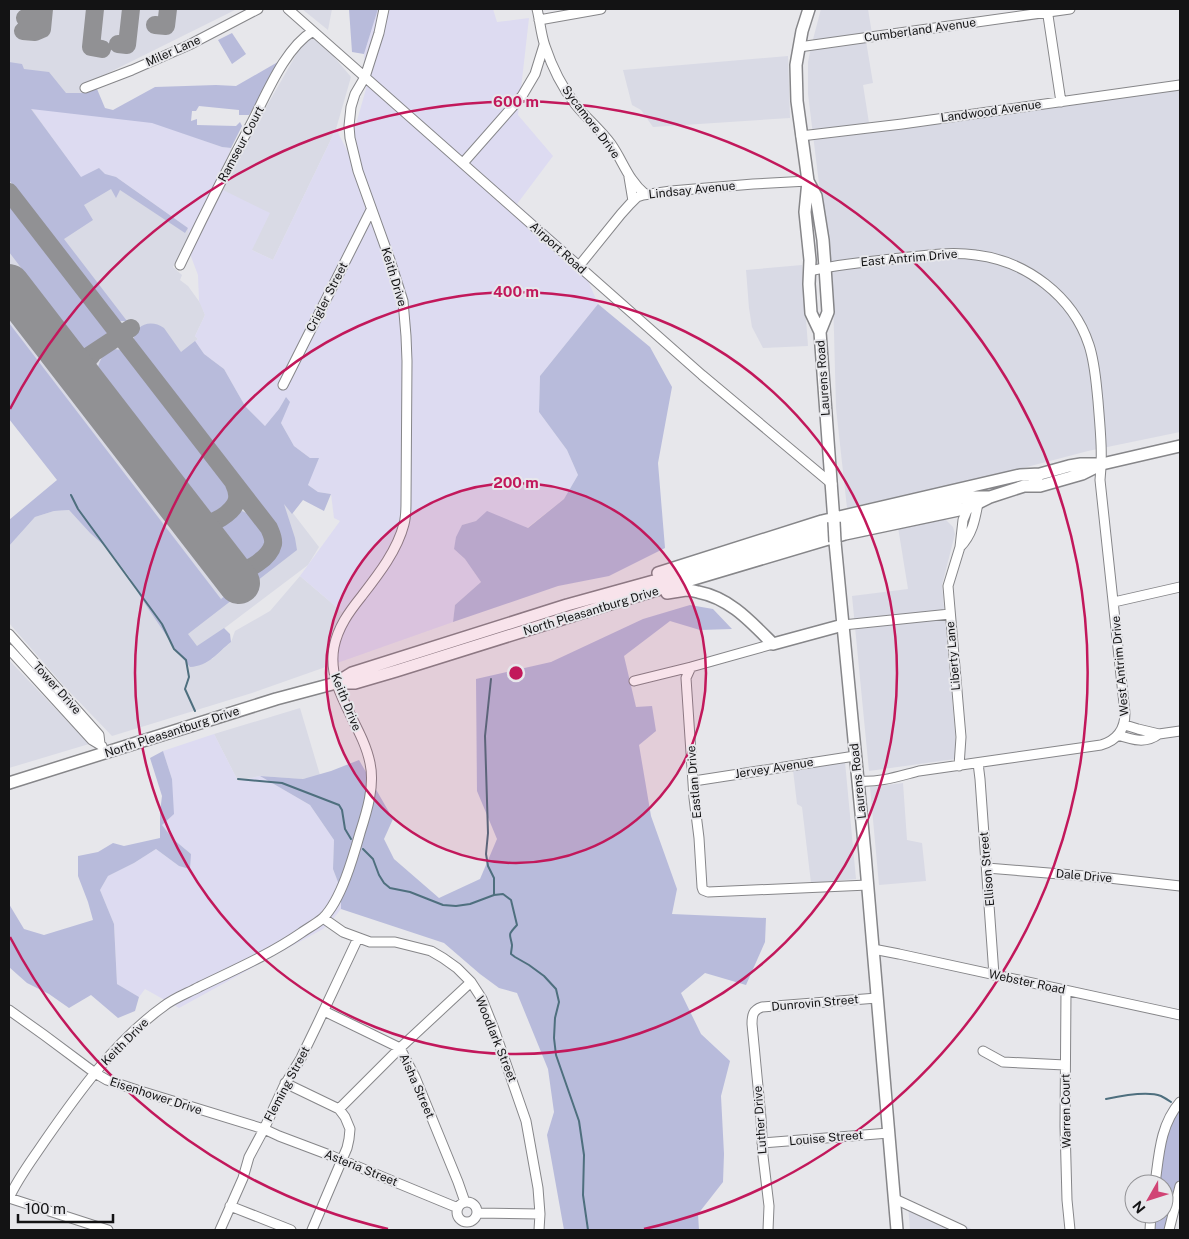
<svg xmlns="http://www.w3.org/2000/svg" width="1189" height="1239" font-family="'Public Sans',sans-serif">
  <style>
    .built { fill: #d9dae5 }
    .industrial { fill: #dddbf1 }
    .green { fill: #b8bbdb }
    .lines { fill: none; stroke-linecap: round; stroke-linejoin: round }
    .stream { stroke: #4e6f7e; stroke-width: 2 }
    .taxiway { stroke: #919194; stroke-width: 18 }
    .runway { stroke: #919194; stroke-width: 42 }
    .minor-casing { stroke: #868689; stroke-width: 11 }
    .major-casing { stroke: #868689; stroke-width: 14 }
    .minor { stroke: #fff; stroke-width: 9 }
    .major { stroke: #fff; stroke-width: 11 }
    .major-bridge-casing { stroke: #868689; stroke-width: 14; stroke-linecap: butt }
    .major-bridge { stroke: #fff; stroke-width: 11 }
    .ring { fill: none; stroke: #c2185b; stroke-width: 2.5 }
    .labels { text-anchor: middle; stroke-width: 4; stroke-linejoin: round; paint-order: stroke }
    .street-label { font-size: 12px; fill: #131314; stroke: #e7e7eb }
    .centre { fill: #c2185b; stroke: #e7e7eb; stroke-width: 2.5 }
    .ring-label { font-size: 15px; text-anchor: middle; font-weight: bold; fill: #c2185b; stroke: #e7e7eb; stroke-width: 4; stroke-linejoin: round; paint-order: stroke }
  </style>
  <rect width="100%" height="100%" fill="#e7e7eb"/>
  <path class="built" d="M9 9H237L92 81 106 117 116 177 192 232 173 267 182 275 180 280 188 286 201 304 205 315 195 336 198 339 196 341 246 405 249 456 319 547 308 565 193 652 9 413Z
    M302 9H332L328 30Z
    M821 9H868L873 40 866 41 873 83 863 85 870 129 1180 88V432L1088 451 1023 468 847 508 836 408 833 296 831 267 826 241 808 94V62L811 47Z
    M311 38 320 40 351 77 336 129 273 260 252 250 215 186 231 148 244 146 301 46Z
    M788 56 790 118 653 127 641 110 632 105 623 70Z
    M802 265 808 346 763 348 752 327 749 308 746 270Z
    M69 510 90 533 108 549 130 578 141 598 178 653 212 659 231 642 235 631 270 611 300 576 348 617 339 639 337 663 252 693 112 736 63 685 9 623V546L35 517 54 511Z
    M945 519 953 527 955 534 942 585 955 733V759L869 771 852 596 908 589 898 527Z
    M9 660 89 744 9 768Z
    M300 708 320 775 303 779 260 776 238 781 214 734Z
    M845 762 856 879 811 883 802 807 797 804 793 770Z
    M903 783 907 840 922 843 926 881 879 885 870 787Z
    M908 1204 964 1225 973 1230H910Z"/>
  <path class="industrial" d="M378 9H493L497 22 529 18 518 115 553 156 517 204 579 259 598 304 540 376 539 412 567 450 578 475 564 499 527 528 487 512 476 521 462 525 454 549 465 559 481 582 455 605 453 622 337 663 339 639 348 617 300 576 340 521 334 518 331 494 318 492 308 485 310 478V458L294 446 281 423 286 397 279 409 265 426 245 406 224 369 204 354 195 341 198 339 195 336 205 315 199 301 198 275 190 254 188 228 116 177 105 174 99 168 81 178 31 108 152 122 222 147 231 148 215 186 270 213 252 250 273 260 336 129 348 152 366 89 364 54Z
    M214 734 238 781 260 776 310 805 334 840 333 869 341 890V909L333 919 323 929 179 1008 145 989 139 997 117 984 114 924 100 890 108 876 134 863 156 849 179 866 191 854 173 839 162 825 172 779 163 751Z"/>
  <path class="green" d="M349 9H378L364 54 352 52Z
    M232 33 246 54 232 64 218 40Z
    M283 59 249 115H239V110L199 106 196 111H192L191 121 197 119V125L236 126 240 122 242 126 231 148 222 147 152 123 31 109 81 177 99 168 105 174 116 177 188 228 185 233 120 190 116 198 111 189 84 205 93 220 64 239 127 321H119L9 180V62L22 64 24 69 49 72 66 93H84L97 89 105 108 113 110 155 87 216 85 236 86Z
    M9 202 103 323 107 333C101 343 95 346 84 350L9 252Z
    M598 304 650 347 672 387 658 463 665 548 609 576 558 586 453 622 455 605 481 582 465 559 454 549 456 537 462 525 476 521 487 511 528 528 564 499 578 475 567 450 539 412 540 376Z
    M9 323 221 599 267 564C278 553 281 546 277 531L134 345C131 327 149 317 164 328L181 352 195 341 204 354 224 369 245 406 265 426 279 409 286 397 290 402 281 423 294 446 310 458H319L308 485 318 492 331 494 324 511 303 500 292 514 284 504 295 538 297 550 188 634 197 646 224 628 230 634 231 642C217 653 209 666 190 667L178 653 141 598 130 578 108 549 90 533 69 510 54 511 35 517 9 546V520L57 480 9 419Z
    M114 349 121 350 128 356 229 487C236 500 224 510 213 516L98 367C101 357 104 353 114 349Z
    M242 511C250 514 255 520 260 527 271 545 265 552 248 561L221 526C227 518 233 515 242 511Z
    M690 605 713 609 732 629 700 630 670 621 624 656 636 707 652 706 656 731 639 745 651 816 677 889 672 914 766 918 765 942 746 985 705 973 681 993 701 1034 730 1061 721 1096 724 1154 723 1182 698 1214 699 1230H564L547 1135 554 1112 548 1069 517 993 499 988 480 974 444 943 341 909V890L333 869 334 840 310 805 260 776 303 779 331 771 359 760 393 819 384 839 394 859 439 898 480 879 497 839 477 791 476 679 551 662 643 619Z
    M163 751 172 779 174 814 162 825 173 839 191 854 190 869 179 866 156 849 134 863 108 876 100 890 114 924 117 984 139 997 135 1011 118 1018 91 995 69 1008 49 994 27 983 9 967V904L24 929 44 935 93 920 88 902 78 876V856L98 852 113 843 124 846 160 838V812L162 796 150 758Z
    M1180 1109V1179L1166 1230H1155L1156 1214H1164V1184H1159C1163 1158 1164 1131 1180 1109Z"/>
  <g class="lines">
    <path class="stream" d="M71 495 78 509 154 613 162 624 174 649 186 660 189 677 185 689 195 711
      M491 679 485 736 488 833 486 854 488 866 494 878V895L503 894 511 900 517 925C507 936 510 933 512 945 512 948 511 951 511 954L515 957 529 965 544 976 556 989 559 1002 555 1018 554 1038 556 1055 579 1121 584 1155 583 1195 588 1230
      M238 779 282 783 339 805 342 810 345 829 351 839
      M363 849 373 859 379 875 384 883 390 888 410 892 443 905 456 906 470 904 494 895
      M1106 1099C1120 1096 1148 1091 1161 1096 1165 1098 1168 1100 1171 1102"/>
    <path class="taxiway" d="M95 9 91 47 102 49
      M25 18 39 19 43 15
      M155 25 166 26 168 9
      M23 31 35 32 42 29 44 9
      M118 44 127 45 131 9
      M9 192 269 528C271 533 274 538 273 544 270 557 248 573 235 570 230 569 227 567 224 564
      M61 352C68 359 74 362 84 359L131 328
      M86 385C80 372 83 365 92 355
      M187 516C190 518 193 521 197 523 210 528 235 512 237 499 238 493 236 488 234 484"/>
    <path class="runway" d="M9 285 239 583"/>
    <g class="minor-casing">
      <path id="minor" d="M288 9 702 375 832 484
        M537 9C540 21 541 35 545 46 552 67 562 87 575 104 586 118 600 129 611 144 623 161 628 180 645 194
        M1047 9 1061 102
        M539 20 601 9
        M799 47 1070 9
        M85 88 132 70 189 45 258 9
        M801 136 902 124 1180 85
        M463 163 522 96 535 74 544 45
        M629 177 633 201
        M180 265C203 217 227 169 252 122 267 93 285 48 313 31
        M579 266 621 214 630 204 637 197 643 195 671 191 753 184 808 181
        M810 271C837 264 865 262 893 259 920 256 948 251 976 255 1026 261 1073 296 1089 345 1095 363 1096 382 1098 401 1100 427 1103 453 1100 480L1125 713C1125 729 1118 740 1101 745L919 771C899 776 879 783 858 781
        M283 385 358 236 371 210
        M960 547C972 535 975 520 978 503
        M1114 602 1180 587
        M843 625 950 614
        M9 634 99 735 100 744
        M773 644 691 667 686 678 694 798 699 838 702 887 703 890 708 892 868 885
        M9 649 92 740 102 746
        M634 681 691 667
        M1125 725 1138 729 1159 734 1180 731
        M1118 735C1133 740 1146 744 1159 734
        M978 763 980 779 994 975
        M959 766 961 737 948 586 960 547 963 520 968 508 967 505
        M694 781 855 756
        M987 868 1109 878 1180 886
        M323 918 343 932 370 942H395L431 951 443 958 457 968 471 982 482 999 494 1029 526 1121 538 1188 540 1214 539 1230
        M873 949 899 954 1180 1015
        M1066 991 1065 1126 1067 1200 1070 1230
        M9 1010 44 1035 95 1073 107 1080 137 1090 264 1129 279 1136 332 1156 458 1208
        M324 1011 400 1048 415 1077 458 1182 465 1202
        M983 1051 1003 1062 1065 1065
        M285 1083 339 1109 345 1117 350 1129 349 1139 347 1148 312 1230
        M339 1109 400 1048 471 982
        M762 1143 889 1133
        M1155 1184C1159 1155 1160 1125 1180 1102
        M9 1198C18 1178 32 1160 44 1142 78 1093 115 1041 164 1006 174 998 188 993 199 987 234 970 269 955 301 933 308 928 316 924 323 918 341 900 353 858 360 833 367 811 375 786 370 763 362 723 326 690 334 647 338 627 349 612 361 597 378 575 397 551 404 524 406 517 406 510 406 502L407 361 406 336 403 301 390 260 358 171 350 138 349 126 351 107 355 94 365 77 379 33 384 9
        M9 1198 108 1230
        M895 1199 962 1230
        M457 1212a10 10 0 1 1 20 0a10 10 0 1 1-20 0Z
        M230 1206 291 1230
        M477 1213 540 1214
        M220 1230 243 1178 249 1157 264 1129 284 1086 301 1058 317 1025 358 938
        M768 1230 769 1206 763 1156 761 1118 752 1024C752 1015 753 1010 762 1007L877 998
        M1150 1230 1151 1214
        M1169 1230 1180 1186"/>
    </g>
    <g class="major-casing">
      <path id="major" d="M809 9 802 31 796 65 797 101 808 181 805 212 810 260 809 284 811 313 820 332 834 522
        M808 181 816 196 823 240 825 267 828 312 820 332
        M1034 479 1040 474 1069 466 1081 464H1102L1180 446
        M835 542 865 854 897 1230
        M658 573 822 521 1020 475 1040 474
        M667 593C673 592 680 591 686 590 690 590 694 591 698 592 730 598 751 622 773 644L843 625
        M337 683H355L396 671 623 600 845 534 968 508 990 497 1024 486H1040L1082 474 1102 464
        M9 783 276 699 336 683 352 673 567 605 690 571 843 526 966 497H990"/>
    </g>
    <use href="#minor" class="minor"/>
    <use href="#major" class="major"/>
    <g class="major-bridge-casing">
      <path id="major-bridge" d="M834 522 835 542"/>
    </g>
    <use href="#major-bridge" class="major-bridge"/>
  </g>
  <circle cx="516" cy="673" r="190" fill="#c2185b" fill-opacity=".12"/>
  <g class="ring">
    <circle cx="516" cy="673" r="190"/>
    <circle cx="516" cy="673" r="381"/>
    <path d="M388 1229A571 571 0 0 1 10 937M10 409A571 571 0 1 1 644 1229"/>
  </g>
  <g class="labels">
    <g class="street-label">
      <text transform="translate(920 30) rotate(-8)" y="4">Cumberland Avenue</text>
      <text transform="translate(173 51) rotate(-24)" y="4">Miler Lane</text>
      <text transform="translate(991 111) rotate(-8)" y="4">Landwood Avenue</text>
      <text transform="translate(591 122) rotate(53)" y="4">Sycamore Drive</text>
      <text transform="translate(241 144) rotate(-62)" y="4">Ramseur Court</text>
      <text transform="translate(692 190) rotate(-6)" y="4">Lindsay Avenue</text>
      <text transform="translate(558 248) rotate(42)" y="4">Airport Road</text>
      <text transform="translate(909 258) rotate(-5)" y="4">East Antrim Drive</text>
      <text transform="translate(394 277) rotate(73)" y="4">Keith Drive</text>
      <text transform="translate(327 297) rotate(-63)" y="4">Crigler Street</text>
      <text transform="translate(823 378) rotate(-94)" y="4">Laurens Road</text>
      <text transform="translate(591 611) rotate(-17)" y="4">North Pleasantburg Drive</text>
      <text transform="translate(953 656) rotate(-95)" y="4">Liberty Lane</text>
      <text transform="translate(1120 666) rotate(-95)" y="4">West Antrim Drive</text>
      <text transform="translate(57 688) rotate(48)" y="4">Tower Drive</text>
      <text transform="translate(346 702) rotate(68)" y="4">Keith Drive</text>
      <text transform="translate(172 732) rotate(-18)" y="4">North Pleasantburg Drive</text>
      <text transform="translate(774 768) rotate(-9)" y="4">Jervey Avenue</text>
      <text transform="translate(858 781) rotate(-96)" y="4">Laurens Road</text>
      <text transform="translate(694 782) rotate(-95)" y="4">Eastlan Drive</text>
      <text transform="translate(987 869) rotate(-95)" y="4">Ellison Street</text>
      <text transform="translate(1084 876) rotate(5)" y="4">Dale Drive</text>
      <text transform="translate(1027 982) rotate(12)" y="4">Webster Road</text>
      <text transform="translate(815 1003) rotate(-5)" y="4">Dunrovin Street</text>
      <text transform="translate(496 1039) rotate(68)" y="4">Woodlark Street</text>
      <text transform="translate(125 1042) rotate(-45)" y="4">Keith Drive</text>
      <text transform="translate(287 1084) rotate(-62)" y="4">Fleming Street</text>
      <text transform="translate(417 1086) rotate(66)" y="4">Aisha Street</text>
      <text transform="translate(156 1096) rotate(18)" y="4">Eisenhower Drive</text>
      <text transform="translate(1066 1111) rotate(-91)" y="4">Warren Court</text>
      <text transform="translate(760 1120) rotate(-94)" y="4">Luther Drive</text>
      <text transform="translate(826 1138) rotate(-5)" y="4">Louise Street</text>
      <text transform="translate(361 1168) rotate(22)" y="4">Asteria Street</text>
    </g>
  </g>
  <circle cx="516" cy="673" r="8" class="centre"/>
  <g class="ring-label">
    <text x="516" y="107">600 m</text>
    <text x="516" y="297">400 m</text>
    <text x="516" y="488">200 m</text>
  </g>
  <rect width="1189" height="1239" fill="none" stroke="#131314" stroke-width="20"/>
  <g transform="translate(1149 1199) rotate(231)"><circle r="24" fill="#e7e7eb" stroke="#929295"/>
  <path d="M0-4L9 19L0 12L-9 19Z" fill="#d14475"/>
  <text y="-8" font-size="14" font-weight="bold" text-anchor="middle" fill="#131314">N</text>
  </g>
  <path d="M18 1214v8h95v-8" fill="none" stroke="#131314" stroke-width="2.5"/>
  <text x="25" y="1214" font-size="15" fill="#131314" stroke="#e7e7eb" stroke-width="4" paint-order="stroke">100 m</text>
</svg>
